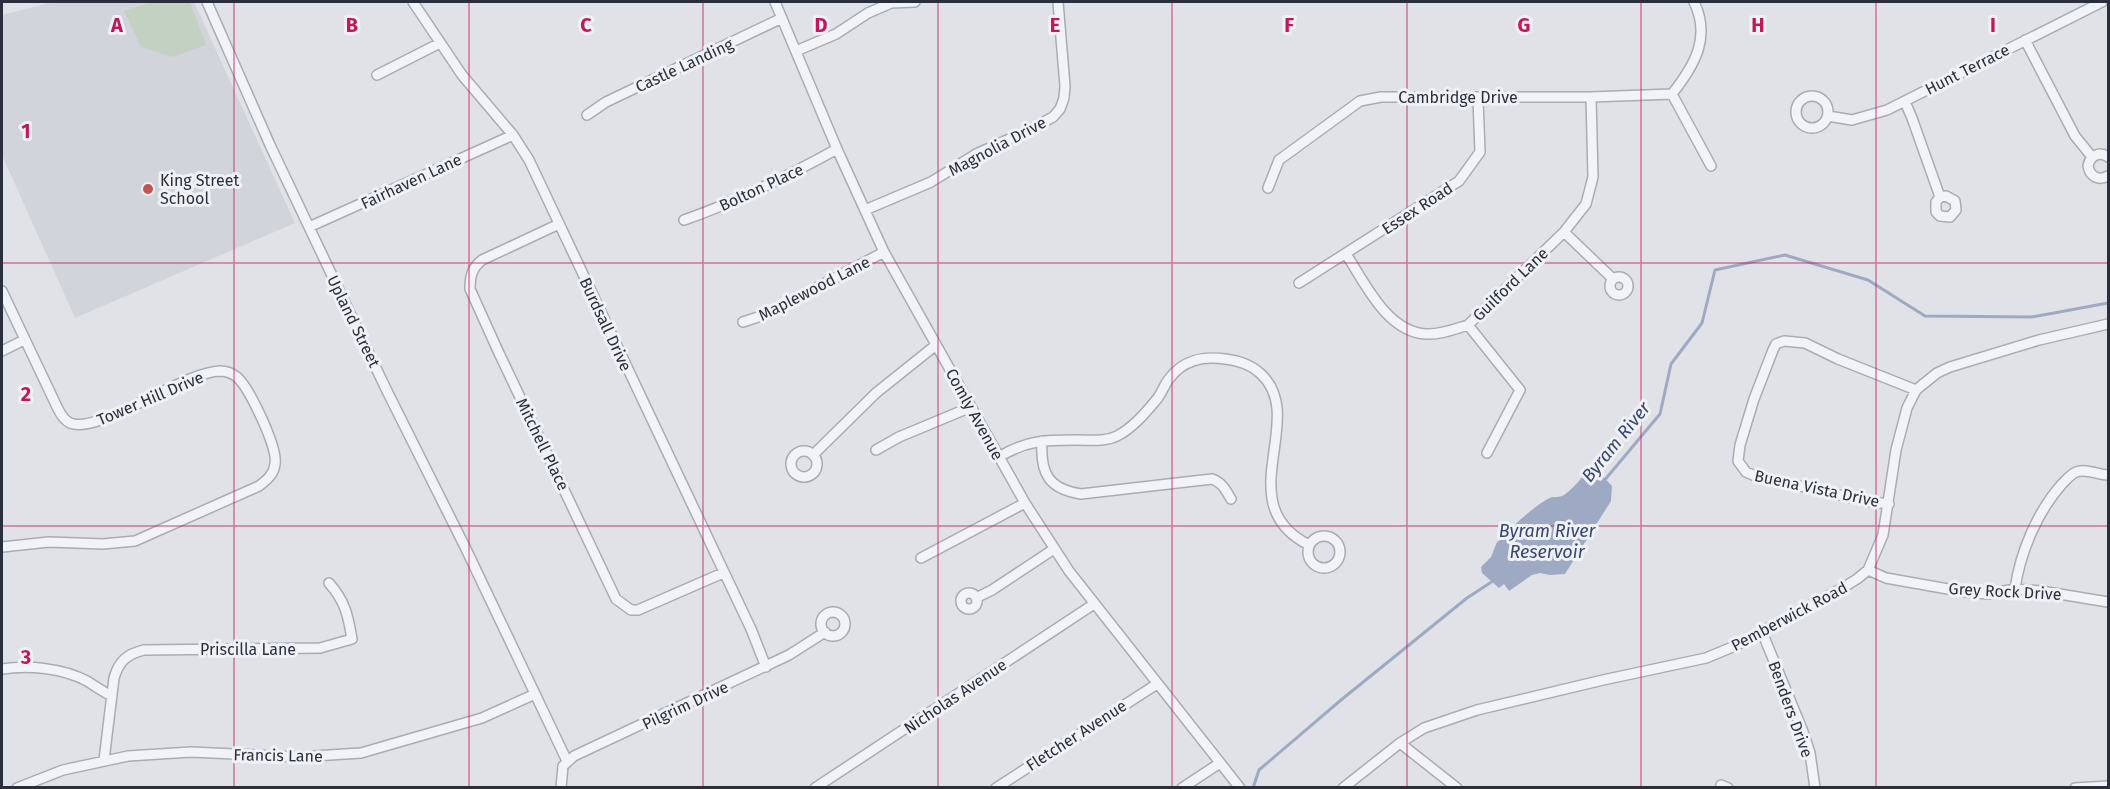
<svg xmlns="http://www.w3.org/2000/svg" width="2110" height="789" font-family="'Fira Sans',sans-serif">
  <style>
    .built { fill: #d2d4dc }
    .green { fill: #c3d1c2 }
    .water { fill: #9eaac4 }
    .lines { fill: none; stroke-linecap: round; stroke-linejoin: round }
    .stream { stroke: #9eaac4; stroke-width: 3 }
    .minor-casing { stroke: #a9acb5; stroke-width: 12 }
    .minor { stroke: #f2f3f6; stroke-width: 9 }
    .grid { fill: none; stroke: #c2185b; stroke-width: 1.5; stroke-opacity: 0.55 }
    .poi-dot { fill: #c15351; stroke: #eff1f5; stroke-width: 2 }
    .labels { text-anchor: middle; stroke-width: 6; stroke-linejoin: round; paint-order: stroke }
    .street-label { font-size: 16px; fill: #2a2e3d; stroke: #eff1f5 }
    .poi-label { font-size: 16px; fill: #2a2e3d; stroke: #eff1f5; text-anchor: start }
    .water-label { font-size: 18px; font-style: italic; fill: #38476d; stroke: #eff1f5 }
    .grid-label { font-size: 20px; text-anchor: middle; font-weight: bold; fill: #c2185b; stroke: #eff1f5; stroke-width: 6; stroke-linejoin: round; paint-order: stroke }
  </style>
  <rect width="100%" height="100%" fill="#e0e2e8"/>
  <path class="built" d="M53 2H194L295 223 75 318 2 155V15Z"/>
  <path class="green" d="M152 2H190L206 45 173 57 141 47 124 11Z"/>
  <path class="water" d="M1591 464 1612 486 1611 501 1565 574 1550 575 1540 573 1532 575 1509 591 1504 584 1499 588 1482 573 1481 567 1491 557 1497 542 1504 538C1506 530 1541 501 1550 498 1554 496 1559 498 1564 495 1572 490 1587 473 1591 464Z"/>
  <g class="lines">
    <path class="stream" d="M1603 482 1660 414 1671 364 1702 323 1715 270 1785 255 1868 280 1925 316 2032 317 2108 303
      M1253 788 1259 770 1341 700 1467 598 1496 579"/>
    <g class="minor-casing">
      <path id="minor" d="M207 2 270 145 386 389 466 549 567 761
        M413 2 462 75 513 135 529 160 751 629 766 667
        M775 2 837 149 884 252 1025 503 1069 571 1240 788
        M2025 40 2075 136 2092 157
        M796 51 836 34 868 13 891 3 915 2
        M377 75 440 43
        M1672 94 1711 166
        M1796 112a16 16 0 1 1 32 0a16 16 0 1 1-32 0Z
        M1905 102 1912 118 1940 197 1936 202V212L1940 216 1950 217 1956 210 1955 201 1946 196 1940 197
        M587 115 606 102 782 18
        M1828 116 1852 120 1887 110 2102 2
        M2108 157C2100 151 2090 155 2088 166 2090 177 2099 181 2108 176
        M1268 188 1279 160 1360 101 1381 97H1591L1672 94C1695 65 1711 37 1694 2
        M865 210 931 182 976 154 1025 132 1053 117 1060 109 1064 98 1065 86 1058 2
        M684 220C736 202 788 176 837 149
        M559 224 482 260C472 268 470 276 470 289L498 351 616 599 631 610H638L723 573
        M309 227 513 135
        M1564 232 1613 279
        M1346 254C1365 283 1387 332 1426 334 1440 335 1455 329 1468 325L1564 232 1586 204 1593 177 1591 97
        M1610 286a9 9 0 1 1 18 0a9 9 0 1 1-18 0Z
        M1299 283 1459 181 1480 152 1478 98
        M2 291 58 409C61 415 64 420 70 423 99 435 182 372 220 371 226 371 232 373 237 377 250 389 278 448 275 464 274 474 267 480 259 486L135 541 103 544 49 542 2 547
        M743 322 767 314 884 252
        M1468 325 1520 390 1487 453
        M2 351 24 340
        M1042 441C1040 474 1049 489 1081 494L1212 479C1222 482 1226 491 1231 499
        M876 450 899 437 971 407
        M791 464a13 13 0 1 1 26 0a13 13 0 1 1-26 0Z
        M813 455 876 393 936 345
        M999 457C1027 440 1045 440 1077 440 1090 440 1105 442 1117 436 1133 428 1146 412 1157 399 1162 393 1164 385 1169 379 1183 360 1202 356 1225 359 1239 361 1250 364 1261 374 1309 419 1228 504 1309 545
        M1889 504 1865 501 1753 475 1746 472 1738 461 1740 445 1754 399 1773 350 1776 344 1784 341 1805 343 1838 359 1916 390
        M1308 552a16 16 0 1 1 32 0a16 16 0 1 1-32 0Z
        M921 558 1025 503
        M1868 570 1886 578 1965 592 1988 594 2015 589 2041 591 2108 602
        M2015 589C2020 553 2037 512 2062 484 2066 480 2071 474 2076 472 2086 468 2098 475 2108 475
        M961 601a8 8 0 1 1 16 0a8 8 0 1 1-16 0Z
        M976 598 992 590 1054 549
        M821 624a12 12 0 1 1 24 0a12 12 0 1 1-24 0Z
        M1762 632 1802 729 1810 753 1815 788
        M2 669C29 665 62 668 87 681 95 686 103 692 112 696
        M1400 743 1457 788
        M104 760 114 678C119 661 127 654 144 650L320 648 352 639C348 615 345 601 329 583
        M1721 785 1728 788
        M17 788 63 770 128 756 191 752 298 757 361 753 482 718 535 694
        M561 788 563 766 574 756 789 655 825 632
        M815 788 1094 604
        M996 788 1157 684
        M1182 788 1220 763
        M1343 788 1400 743 1424 728 1477 710 1603 680 1706 658 1735 646 1839 590 1857 579 1868 570 1883 535 1896 450 1907 408 1916 390 1937 373 1950 367 2039 340 2108 324
        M2075 788 2108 786"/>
    </g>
    <use href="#minor" class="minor"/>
  </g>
  <path class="grid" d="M234 2V788M469 2V788M703 2V788M938 2V788M1172 2V788M1407 2V788M1641 2V788M1876 2V788M2 263H2108M2 526H2108"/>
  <circle class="poi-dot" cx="148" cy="189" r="6"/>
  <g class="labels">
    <g class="street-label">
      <text transform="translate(684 65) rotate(-25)" y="6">Castle Landing</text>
      <text transform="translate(1967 69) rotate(-27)" y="6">Hunt Terrace</text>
      <text x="1458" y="103">Cambridge Drive</text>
      <text transform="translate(997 146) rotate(-28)" y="6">Magnolia Drive</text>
      <text transform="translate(411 181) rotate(-25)" y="6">Fairhaven Lane</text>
      <text transform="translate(761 187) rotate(-25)" y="6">Bolton Place</text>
      <text transform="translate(1417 208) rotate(-33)" y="6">Essex Road</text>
      <text transform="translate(1510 284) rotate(-44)" y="6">Guilford Lane</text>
      <text transform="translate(814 288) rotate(-27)" y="6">Maplewood Lane</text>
      <text transform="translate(354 321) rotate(64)" y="6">Upland Street</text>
      <text transform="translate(606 324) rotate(65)" y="6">Burdsall Drive</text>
      <text transform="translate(150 398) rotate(-23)" y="6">Tower Hill Drive</text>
      <text transform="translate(975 414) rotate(61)" y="6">Comly Avenue</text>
      <text transform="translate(543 444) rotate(64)" y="6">Mitchell Place</text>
      <text transform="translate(1817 488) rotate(12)" y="6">Buena Vista Drive</text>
      <text transform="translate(2005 591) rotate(3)" y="6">Grey Rock Drive</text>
      <text transform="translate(1789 616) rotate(-28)" y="6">Pemberwick Road</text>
      <text x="248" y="655">Priscilla Lane</text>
      <text transform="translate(955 696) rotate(-34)" y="6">Nicholas Avenue</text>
      <text transform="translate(685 705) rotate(-25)" y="6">Pilgrim Drive</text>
      <text transform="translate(1791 709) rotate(70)" y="6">Benders Drive</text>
      <text transform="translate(1076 735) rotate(-33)" y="6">Fletcher Avenue</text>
      <text transform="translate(278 755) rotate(1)" y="6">Francis Lane</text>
    </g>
    <g class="poi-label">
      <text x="160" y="186">King Street<tspan x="160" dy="18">School</tspan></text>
    </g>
    <g class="water-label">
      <text transform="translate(1616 442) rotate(-51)" y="6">Byram River</text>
      <text x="1547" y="537">Byram River<tspan x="1547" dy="21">Reservoir</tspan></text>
    </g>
  </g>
  <g class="grid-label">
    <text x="117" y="32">A</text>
    <text x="352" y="32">B</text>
    <text x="586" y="32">C</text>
    <text x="821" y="32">D</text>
    <text x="1055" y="32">E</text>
    <text x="1289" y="32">F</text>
    <text x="1524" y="32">G</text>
    <text x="1758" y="32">H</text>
    <text x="1993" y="32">I</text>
    <text x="26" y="138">1</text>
    <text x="26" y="401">2</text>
    <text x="26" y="664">3</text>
  </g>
  <rect width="2110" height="789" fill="none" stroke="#2a2e3d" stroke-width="6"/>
</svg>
